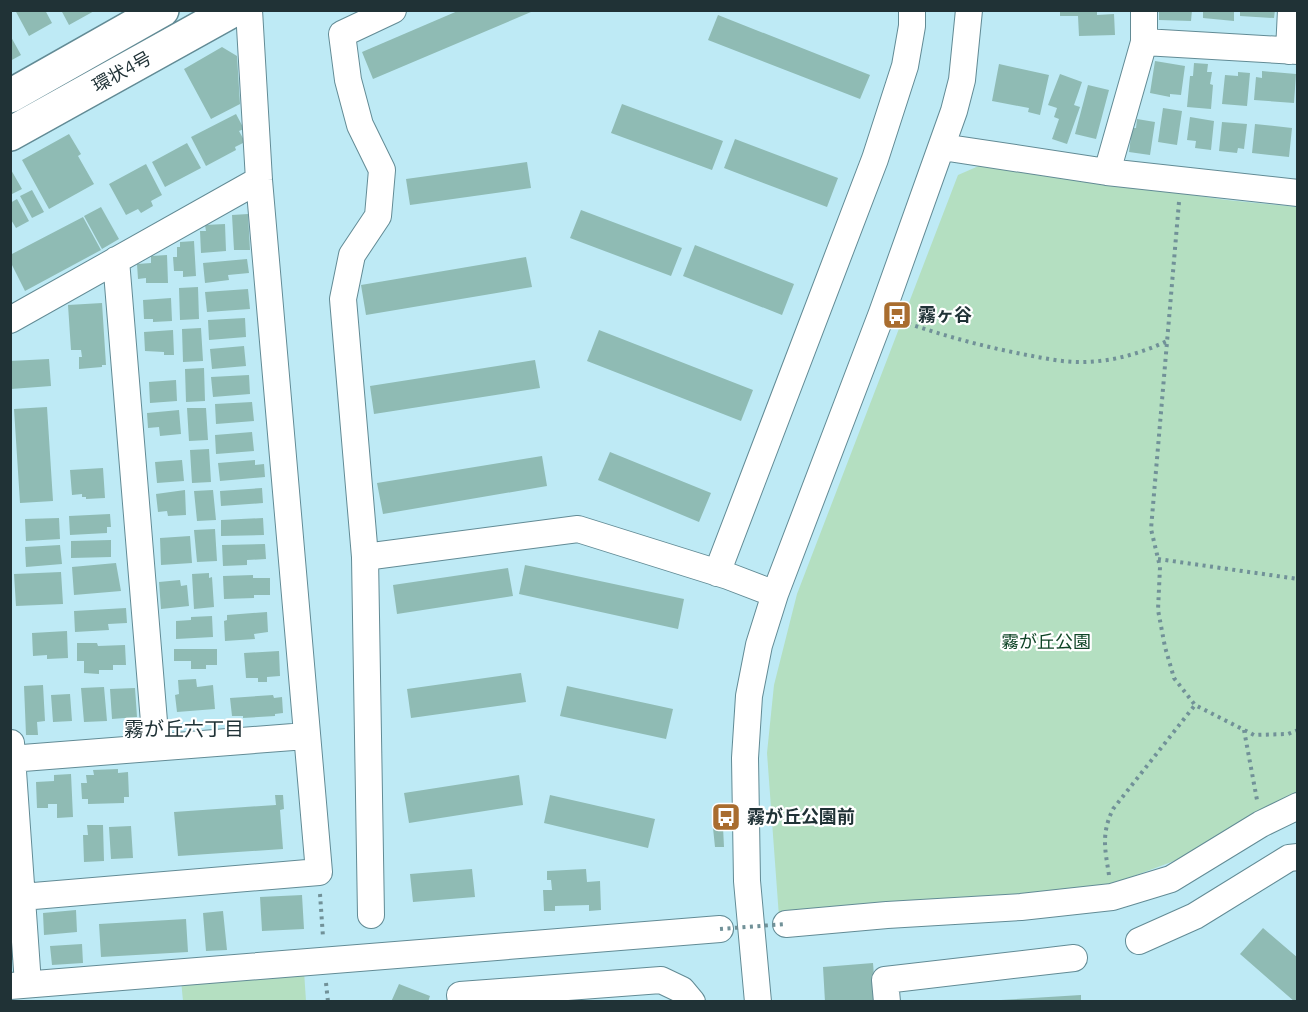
<svg xmlns="http://www.w3.org/2000/svg" width="1308" height="1012" font-family="Ubuntu,'Noto Sans JP',sans-serif">
  <style>
    .green { fill: #b4dfc1 }
    .building { fill: #8fbbb4 }
    .lines { fill: none; stroke-linecap: round; stroke-linejoin: round }
    .minor-casing { stroke: #628b95; stroke-width: 28 }
    .major-casing { stroke: #628b95; stroke-width: 36 }
    .path { stroke: #719198; stroke-width: 4; stroke-dasharray: 3 4.5; stroke-linecap: butt }
    .minor { stroke: #fff; stroke-width: 26 }
    .major { stroke: #fff; stroke-width: 33 }
    .path-bridge { stroke: #719198; stroke-width: 4; stroke-dasharray: 3 4.5; stroke-linecap: butt }
    .labels { text-anchor: middle; stroke-width: 4.5; stroke-linejoin: round; paint-order: stroke }
    .street-label { font-size: 18px; fill: #203236; stroke: #fff }
    .poi-label { font-size: 18px; font-weight: bold; fill: #203236; stroke: #fff; text-anchor: start }
    .park-label { font-size: 18px; fill: #104527; stroke: #fff }
    .neighbourhood-label { font-size: 20px; fill: #203236; stroke: #fff }
  </style>
  <rect width="100%" height="100%" fill="#beeaf5"/>
  <path class="green" d="M981 165 1227 200 1297 207V796L1259 818 1174 861 1083 895 779 917 767 753 774 685 797 594 958 175Z
    M304 971 306 1001H183L181 980Z"/>
  <path class="building" d="M15 10H45L52 23 29 36Z
    M61 10H96L69 25Z
    M460 10H530L531 12 373 79 362 52Z
    M1060 10H1097V15L1114 14 1115 35 1079 36 1078 16H1060Z
    M1159 10H1192L1191 21 1159 20Z
    M1203 10H1234V21L1203 18Z
    M1240 10H1275L1274 18 1240 16Z
    M718 15 870 75 860 99 708 40Z
    M10 35 21 55 10 61Z
    M222 47 237 56 240 104 211 119 184 69Z
    M1155 61 1185 66 1181 95 1170 94V97L1150 93Z
    M1194 63 1208 64 1207 72H1212L1210 84 1213 85 1211 109 1187 107 1190 76H1193Z
    M999 64 1049 75 1040 115 1028 112 1029 108 992 101Z
    M1262 71 1296 74 1294 103 1254 100 1256 77 1262 78Z
    M1238 72 1250 73 1247 106 1222 104 1225 75 1238 76Z
    M1060 74 1082 82 1074 105 1080 107 1067 144 1052 139 1059 119 1054 117 1057 108 1048 105Z
    M1088 85 1109 90 1096 139 1075 134Z
    M622 104 723 141 712 170 611 133Z
    M1163 108 1182 111 1177 145 1158 142Z
    M236 114 244 129 239 131 245 142 235 147 236 150 206 166 191 137Z
    M1190 117 1214 121 1211 150 1195 148 1196 141 1187 140Z
    M1137 119 1155 122 1150 155 1129 152 1132 128H1136Z
    M1222 122 1247 124 1244 149 1238 148 1237 153 1219 151Z
    M1255 124 1292 128 1289 157 1252 153Z
    M69 134 81 154 78 156 94 184 49 209 22 160Z
    M735 139 838 178 827 207 724 168Z
    M187 143 201 168 165 187 152 162Z
    M527 162 531 188 410 205 406 179Z
    M146 164 162 195 151 201 153 206 141 213 138 209 126 215 109 184Z
    M10 168 22 189 10 195Z
    M32 190 44 212 32 218 20 196Z
    M17 199 29 221 16 228 10 218V203Z
    M101 207 119 239 102 249 84 216Z
    M581 210 682 248 671 276 570 238Z
    M248 214 250 250H234L232 215Z
    M83 217 101 250 25 291 10 261V255Z
    M225 224 226 251 201 253 200 231H206L205 225Z
    M194 241 196 276 183 277V271H174L173 257H177V247H180V242Z
    M695 245 794 284 782 315 683 276Z
    M167 255 168 283H146V278L138 279 137 264 151 263V256Z
    M526 257 532 287 366 315 361 285Z
    M247 259 249 273 228 275 229 280 205 283 203 263Z
    M198 287 199 319 180 320 179 288Z
    M248 289 250 309 207 312 205 292Z
    M171 298 172 321 153 322V319H144L143 300Z
    M102 303 106 365H102V367L79 369V357H82L81 350H71L68 305Z
    M245 318 246 337 209 340 208 320Z
    M201 328 203 361 183 362 182 329Z
    M173 330 174 355H164V352L145 351 144 332Z
    M599 330 753 390 741 421 587 361Z
    M244 346 246 366 212 369 210 349Z
    M49 359 51 386 11 389 10 361Z
    M535 360 540 388 374 414 370 386Z
    M204 368 205 401 186 402 185 369Z
    M249 375 250 394 213 397 211 377Z
    M176 380 177 401 150 403 149 382Z
    M252 402 254 421 216 424 215 404Z
    M47 407 53 501 20 503 14 409Z
    M187 408H206L208 440 189 441Z
    M179 410 181 434 160 436 159 427 148 428 147 413Z
    M252 432 254 451 216 454 215 435Z
    M209 449 211 482 192 483 190 450Z
    M610 452 711 493 699 522 598 480Z
    M542 456 547 486 383 514 377 483Z
    M182 460 184 481 157 483 155 462Z
    M255 460V465L264 464 265 477 220 481 218 463Z
    M103 468 105 498 86 499V497H82V494L72 495 70 470Z
    M262 488 263 503 221 506 220 491Z
    M185 490 186 515 168 516 167 511 158 512 156 494Z
    M213 490 216 520 197 521 194 491Z
    M110 514 111 527H107V533L70 535 69 516Z
    M59 518 60 539 26 541 25 519Z
    M263 518 264 535 221 536V520Z
    M215 529 217 561 197 562 194 530Z
    M190 536 192 563 161 565 160 538Z
    M111 540V557L71 558V541Z
    M265 544 266 559 247 560V565L223 566 222 545Z
    M60 545 62 564 26 567 25 547Z
    M116 563 121 591 74 595 72 567Z
    M525 565 684 599 678 629 519 594Z
    M508 568 513 596 397 614 393 585Z
    M61 572 63 604 16 606 14 574Z
    M209 573V578L212 577 214 607 194 609 192 574Z
    M253 575V578H270V595H254V598L224 599 223 576Z
    M180 580 181 586 187 585 189 606 161 609 159 582Z
    M126 608 127 623 108 624 109 630 75 632 74 611Z
    M267 612 268 632 254 634 255 639 225 641 224 621 227 620V615Z
    M212 616 213 637 176 639V621L191 620V617Z
    M67 631 68 658 47 659V655L33 656 32 633Z
    M77 643H97L98 646 125 645 126 665H113V670H99V674L84 673V661H77Z
    M174 649H217V665H206V669H191V661H174Z
    M279 651 280 676 267 677V682H258V678H246L244 653Z
    M521 673 526 702 411 718 407 689Z
    M196 679 197 687 213 685 215 709 177 712 175 695 179 694 178 680Z
    M43 685 45 721 37 722 38 735H26L24 686Z
    M567 686 673 709 666 739 560 716Z
    M104 687 107 721 84 722 81 688Z
    M135 688 137 717 112 719 110 689Z
    M70 694 72 721 53 722 51 695Z
    M273 695 274 698 282 697 283 713 275 714V716L243 718V716H232L230 698Z
    M118 769V773L128 772 129 797H124V803L88 804V799H82L81 783H87L86 775H94L93 770Z
    M71 774 73 817 57 818V804H48V808H37L36 782 54 781V775Z
    M519 775 523 805 409 823 404 793Z
    M275 795H283L284 809 280 810 283 849 178 856 174 812 276 805Z
    M550 795 655 819 648 848 544 823Z
    M87 825H103L104 861 84 862 83 835H88Z
    M131 826 133 858 111 859 109 827Z
    M723 827 724 847H715L713 828Z
    M472 869 475 897 413 902 410 874Z
    M586 869 587 882 600 881 601 910 589 911V905L555 906V911H544L543 890H552L551 880H547V871Z
    M302 895 304 929 262 931 260 897Z
    M76 910 77 932 44 935 43 913Z
    M223 911 227 950 206 951 203 913Z
    M186 919 188 952 101 957 99 924Z
    M10 927H13L14 960H10Z
    M1263 928 1298 958V1002H1295L1240 954Z
    M82 944 83 963 52 965 50 946Z
    M873 963 876 1002H825L823 967Z
    M399 984 430 996 428 1002H391Z
    M1081 995V1002H1001V1000Z"/>
  <g class="lines">
    <g class="minor-casing">
      <path id="minor" d="M1144 42 1298 51
        M1289 51 1291 10
        M942 147 1107 172 1298 193
        M1107 172 1144 42V10
        M116 260 156 746
        M10 320 259 180
        M365 557 578 529 728 576 775 594
        M717 573 875 159 905 66 912 26V10
        M11 743 28 984
        M10 759 306 736
        M10 898 319 872 259 180 249 10
        M371 915 365 557 343 299 352 255 378 216 382 170 360 125 348 80 342 34 393 10
        M786 924 887 915 1021 907 1112 897 1171 879 1261 824 1298 806
        M1139 941 1195 916 1289 858 1298 857
        M10 986 720 929
        M461 1002 460 995 661 980 682 990 692 1002
        M758 1002 747 881 745 758 749 696 759 645 775 594 882 313 954 111 962 80 969 10
        M887 1002 885 980 1074 958"/>
    </g>
    <g class="major-casing">
      <path id="major" d="M10 96 162 10
        M10 134 233 10"/>
    </g>
    <path class="path" d="M1179 202 1151 529 1160 567 1158 610 1165 647 1174 678 1195 705 1254 735 1288 734 1298 730
      M901 321C941 335 981 346 1022 354 1043 358 1065 363 1086 362 1114 361 1142 353 1167 341
      M1158 559 1298 579
      M1244 730 1257 800
      M1109 875C1105 849 1101 834 1113 809L1195 705
      M320 894 323 937
      M326 983 328 1002"/>
    <use href="#minor" class="minor"/>
    <use href="#major" class="major"/>
    <path class="path-bridge" d="M720 929 786 924"/>
  </g>
  <defs>
    <g id="bus-square" transform="scale(1.5)"><rect x="-9" y="-9" width="18" height="18" rx="4" fill="#a96d2f" stroke="#fff"/><path d="M-5-6H5V4H4V6H2V4H-2V6H-4V4H-5ZM-3.5-4V0h7V-4ZM-3.5 1.2v1.5H-2V1.2ZM2 1.2v1.5H3.5V1.2Z" fill="#fff"/></g>
  </defs>
  <g fill-rule="evenodd">
    <use href="#bus-square" x="897" y="315"/>
    <use href="#bus-square" x="726" y="817"/>
  </g>
  <g class="labels">
    <g class="street-label">
      <text transform="translate(122 72) rotate(-29)" y="6">環状4号</text>
    </g>
    <g class="poi-label">
      <text x="918" y="321">霧ヶ谷</text>
      <text x="747" y="823">霧が丘公園前</text>
    </g>
    <g class="park-label">
      <text x="1046" y="648">霧が丘公園</text>
    </g>
    <g class="neighbourhood-label">
      <text x="184" y="736">霧が丘六丁目</text>
    </g>
  </g>
  <rect width="1308" height="1012" fill="none" stroke="#203236" stroke-width="24"/>
</svg>
